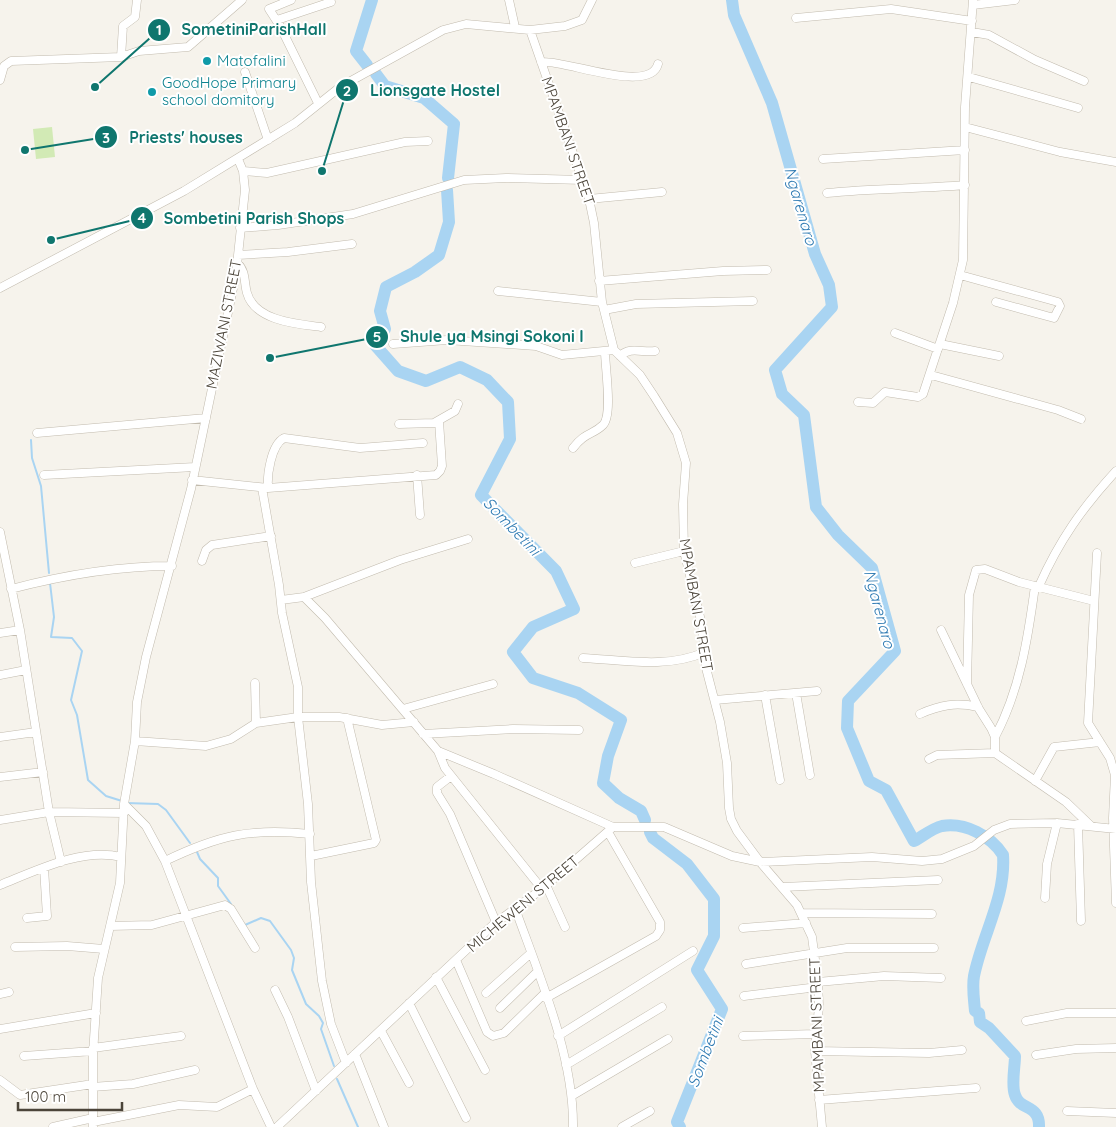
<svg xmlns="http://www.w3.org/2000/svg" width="1116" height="1127" font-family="Quicksand,sans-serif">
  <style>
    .green { fill: #d2eab5 }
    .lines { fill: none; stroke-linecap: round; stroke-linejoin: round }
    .stream { stroke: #a9d4f2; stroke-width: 2 }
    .river { stroke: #a9d4f2; stroke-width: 12 }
    .minor-casing { stroke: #c2bbae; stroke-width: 9 }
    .minor { stroke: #fff; stroke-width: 8 }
    .culture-dot { fill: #0f9aa8; stroke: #fff; stroke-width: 2 }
    .labels { text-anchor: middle; stroke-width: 4; stroke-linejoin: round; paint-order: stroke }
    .culture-label { font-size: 15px; fill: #0d838f; stroke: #fff; text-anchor: start }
    .street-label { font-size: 15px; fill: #4b4439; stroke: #fff }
    .water-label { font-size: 16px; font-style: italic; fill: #2e7ab2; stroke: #fff }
    .leader { fill: none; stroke: #0f766e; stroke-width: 2 }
    .callout-dot { fill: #0f766e; stroke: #fff; stroke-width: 2 }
    .mark-label { font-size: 15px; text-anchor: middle; font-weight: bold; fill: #fff }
    .callout-label { font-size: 16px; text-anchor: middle; font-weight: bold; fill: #0f766e; stroke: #fff; stroke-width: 4; stroke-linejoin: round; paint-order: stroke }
  </style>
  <rect width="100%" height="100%" fill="#f6f3ec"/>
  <path class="green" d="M52 127 55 157 36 159 33 129Z"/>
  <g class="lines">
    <path class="stream" d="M31 440 32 458 41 486 49 573
      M50 583 54 617 51 637 72 638 82 651 71 700 77 715 88 780 106 796 122 801
      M126 803 158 804 166 810 190 843
      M197 852 200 859 218 878V886L231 904
      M245 925 261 918 270 921 291 950 294 958 292 970 306 1004 319 1016 323 1023 321 1029 334 1066
      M337 1079 358 1127"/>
    <path class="river" d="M732 0 734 15 772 103 815 254 829 285 832 307 775 370 782 394 804 415 816 507 838 535 872 568 895 651 848 701 847 728 869 781 886 790 914 841C923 836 933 828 942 826 965 822 991 836 1003 855 1006 898 982 935 974 976 972 987 974 999 975 1011L979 1013 980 1022 989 1028 1015 1056C1015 1067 1011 1085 1015 1095 1020 1111 1040 1104 1039 1127
      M367 65 356 51 372 0
      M376 74 385 86 424 98 454 124 448 178
      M447 190 449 222 439 255 415 272 386 287 380 311 385 329 375 345 398 371 426 381 460 367 487 380 508 402 510 439 481 495 556 571 574 609 533 627 513 652 533 678 578 693 621 720 608 756 603 783 619 798 641 811 645 820
      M650 832 653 838 687 864 714 899V936L697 970 722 1009 677 1122 680 1127"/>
    <g class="minor-casing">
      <path id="minor" d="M291 0 269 9 280 26 318 103
        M509 0 515 27
        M973 5 1015 0
        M796 18 891 9 972 21
        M277 20 331 2
        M530 30 589 199 594 223 602 302 614 350 640 375 654 396 677 433 686 463 683 504 684 551 702 625 706 668 720 722 727 763 729 808 731 819 737 831 760 862 797 905 812 937 818 982 819 1006 815 1051 822 1127
        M972 32 989 35 1035 60 1084 81
        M121 57 123 26 135 17 137 0
        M541 62C563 59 650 95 658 64
        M245 72 268 140
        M969 77 1078 108
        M0 80 4 66 11 61 121 57 139 51 188 47 242 0
        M965 127 1060 152 1116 162
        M823 159 965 150
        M243 171 267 173 405 142 428 141
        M827 193C873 188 919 189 965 185
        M589 199 662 192
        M240 228 278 225 353 214 464 180 506 178 583 180
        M238 255 288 252 352 244
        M238 264C246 271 244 283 247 293 255 321 297 324 321 327
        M960 275 1058 302 1060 306 1054 318 996 302
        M599 281 723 271 767 270
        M0 288 184 191 295 123 340 87 443 30 466 24 530 30 565 26 582 20 592 0
        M498 291 602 302
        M604 310 636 304 753 301
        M895 333 938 349
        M393 344 447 340 536 346 562 355 614 350
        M940 344 999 356
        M620 356C630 346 643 353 655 351
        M931 375 1058 410 1081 419
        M858 402 873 403 885 392 918 397 923 394 953 303 963 260 965 107 973 0
        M399 424 434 423 455 411 458 404
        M37 433 206 418
        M573 448C585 432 593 435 603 425 613 415 605 367 605 351
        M44 475 195 467
        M417 475 420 515
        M192 480 268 488 436 475 440 471 442 466 439 421
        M262 488 279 585 282 613 298 687V717L308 804 311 882 322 981 331 1024 346 1063
        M268 488C267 475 271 445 284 438L360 448 423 443
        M0 532 20 630 49 812 61 862
        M1097 553 1088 723 1110 758 1115 775 1113 818 1116 903
        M202 561 206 550 212 545 271 536
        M635 563 684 551
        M1039 586C1059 541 1082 508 1116 471
        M11 589C64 575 116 566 172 566
        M304 597 325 618 438 751 494 774 613 827
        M281 600 304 597 400 560 468 539
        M941 630 979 709 991 728 995 737V753
        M0 633 20 630
        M583 658C623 660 667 669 705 652
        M0 675 26 670
        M255 683 256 723
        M967 684 969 595 976 570 985 569 1019 582 1094 601
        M796 693 810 775
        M765 695 780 780
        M715 700 817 691
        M403 709 493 684
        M920 714C940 705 956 702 978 707
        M423 734 513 729 579 730
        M0 737 36 732
        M995 737C1020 690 1028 638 1035 586
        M135 741 206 746 231 739 256 723 298 717H339L382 725 414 722
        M438 751 445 768 542 889
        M929 759 937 755 995 753 1066 802 1091 826
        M451 776 437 787V793L450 814 496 922
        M0 777 43 772
        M1035 781 1054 747 1100 742
        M124 804 146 826 165 861 253 1089 271 1127
        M0 820 49 812 124 813
        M1078 824 1081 921
        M311 856 374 843 376 840 347 718
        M165 861C219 835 250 828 310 834
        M0 885C35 871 83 847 121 857
        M546 885 565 927
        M783 887 938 880
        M1045 898 1047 864 1057 823
        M515 908C539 975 574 1056 573 1127
        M801 913 932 914
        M27 918 47 916 44 868
        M110 926 152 925 225 905 231 909 255 948
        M743 928 806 923
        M15 947 67 946 104 949
        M456 960 487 1032 493 1036 504 1033 545 993
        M746 964 847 948H934
        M436 977 485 1070
        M818 982 884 976 941 978
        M275 990 288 1017 316 1091
        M486 993 531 953
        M0 994 9 992
        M744 996 818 987
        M546 998 656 936 660 930V922L608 832
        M409 1003 466 1118
        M500 1008 537 972
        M1026 1021 1067 1013H1116
        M0 1029 96 1013
        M381 1031 409 1083
        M558 1036 693 951
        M743 1036 816 1034
        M93 1048 181 1036
        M815 1051 929 1053 962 1050
        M355 1054 384 1127
        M1036 1055 1076 1049 1116 1048
        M24 1056 93 1051
        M566 1065 662 1007
        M0 1080 20 1095 93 1084
        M92 1087 133 1084 195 1070
        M573 1095 668 1039
        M819 1100 976 1088
        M1067 1111 1116 1113
        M93 1122 179 1105 217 1107 253 1089
        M53 1127 93 1118
        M93 1127V1054L98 978 120 883 124 804 135 741 137 702 146 657 191 489 236 274 245 190 243 171 238 159
        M277 1127 494 924 542 889 613 827H664L732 856 760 862 872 857 922 861 942 859 974 846 994 830 1010 824 1057 823 1116 829
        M622 1127 650 1111"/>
    </g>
    <use href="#minor" class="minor"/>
  </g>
  <g class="culture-dot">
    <circle cx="207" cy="61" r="5"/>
    <circle cx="152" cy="92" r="5"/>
  </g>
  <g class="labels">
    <g class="culture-label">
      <text x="217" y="66">Matofalini</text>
      <text x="162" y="88">GoodHope Primary<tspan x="162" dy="17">school domitory</tspan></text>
    </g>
    <g class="street-label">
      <text transform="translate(568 141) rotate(71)" y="5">MPAMBANI STREET</text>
      <text transform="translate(224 324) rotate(-79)" y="5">MAZIWANI STREET</text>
      <text transform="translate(696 605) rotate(80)" y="5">MPAMBANI STREET</text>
      <text transform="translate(523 904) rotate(-40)" y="5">MICHEWENI STREET</text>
      <text transform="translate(817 1025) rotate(-92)" y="5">MPAMBANI STREET</text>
    </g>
    <g class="water-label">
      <text transform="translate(801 206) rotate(74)" y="6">Ngarenaro</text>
      <text transform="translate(512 526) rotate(46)" y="6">Sombetini</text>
      <text transform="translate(880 609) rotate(75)" y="6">Ngarenaro</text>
      <text transform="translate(705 1052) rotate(-69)" y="6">Sombetini</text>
    </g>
  </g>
  <path class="leader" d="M95 87L159 30M322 171L347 90M25 150L106 137M51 240L142 218M270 358L377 337"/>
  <g class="callout-dot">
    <circle cx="95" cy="87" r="5"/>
    <circle cx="322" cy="171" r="5"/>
    <circle cx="25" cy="150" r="5"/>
    <circle cx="51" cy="240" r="5"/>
    <circle cx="270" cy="358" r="5"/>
    <circle cx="159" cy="30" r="12"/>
    <circle cx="347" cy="90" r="12"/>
    <circle cx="106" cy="137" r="12"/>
    <circle cx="142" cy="218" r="12"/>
    <circle cx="377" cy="337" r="12"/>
  </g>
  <g class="mark-label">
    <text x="159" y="35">1</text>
    <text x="347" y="96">2</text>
    <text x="106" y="143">3</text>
    <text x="142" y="223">4</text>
    <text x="377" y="342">5</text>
  </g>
  <g class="callout-label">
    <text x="254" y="35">SometiniParishHall</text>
    <text x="435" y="96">Lionsgate Hostel</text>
    <text x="186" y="143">Priests' houses</text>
    <text x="254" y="224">Sombetini Parish Shops</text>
    <text x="492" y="342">Shule ya Msingi Sokoni I</text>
  </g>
  <path d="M18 1102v8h104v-8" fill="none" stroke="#4b4439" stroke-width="2.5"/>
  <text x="25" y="1102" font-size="15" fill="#4b4439" stroke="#ffffff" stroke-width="4" paint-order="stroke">100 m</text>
</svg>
